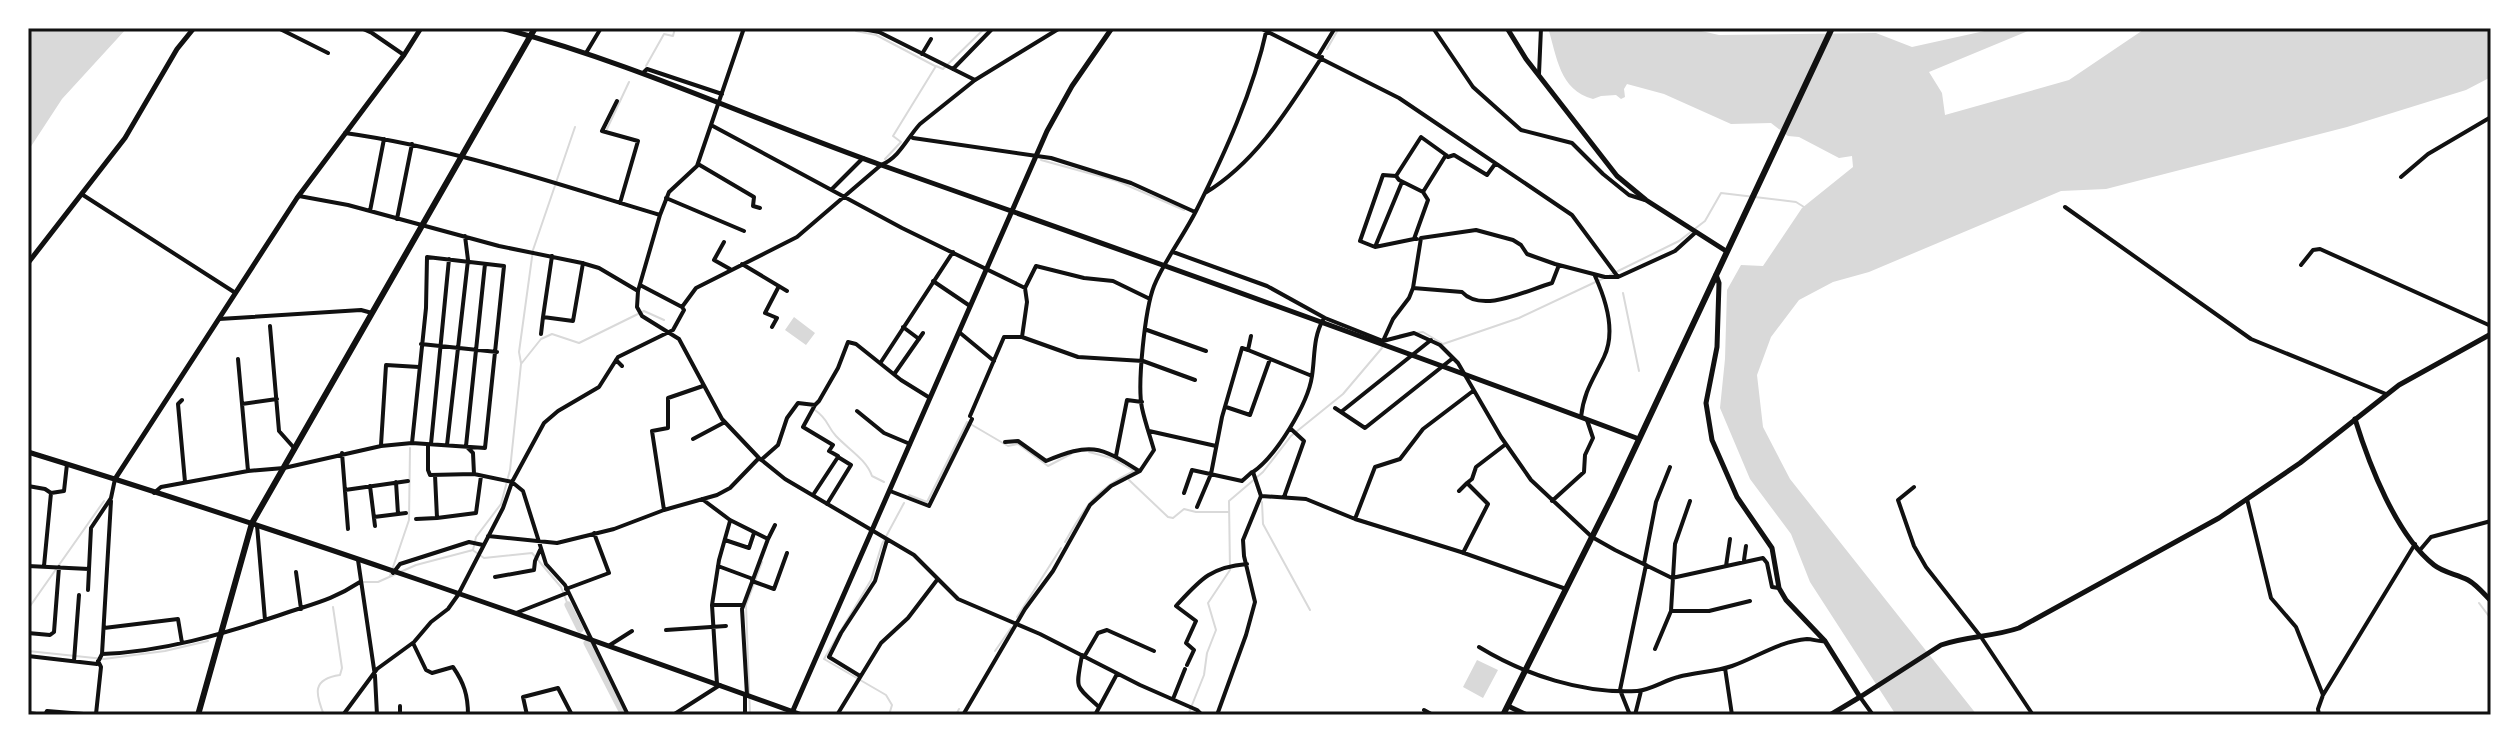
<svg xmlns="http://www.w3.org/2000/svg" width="2519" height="743" font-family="'Open Sans',sans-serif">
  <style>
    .water { fill: #d9d9d9 }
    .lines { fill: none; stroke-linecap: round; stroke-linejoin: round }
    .stream { stroke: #d9d9d9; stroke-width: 2 }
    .canal { stroke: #d9d9d9; stroke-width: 7 }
    .minor { stroke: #111; stroke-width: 4 }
    .tertiary { stroke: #111; stroke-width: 5 }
    .secondary { stroke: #111; stroke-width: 5 }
    .primary { stroke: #111; stroke-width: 6 }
    .neatline { fill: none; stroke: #111; stroke-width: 3 }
  </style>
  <rect width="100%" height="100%" fill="#fff"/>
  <path class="water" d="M28 28H127L62 99 28 151Z
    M1548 28H1697V30L1719 35 1876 33 1912 47 1998 28H2035L1929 72 1942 93 1945 115 2069 80 2146 28H2491V77L2466 90 2347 127 2106 189 2061 191 1869 272 1833 282 1799 300 1771 337 1757 375 1763 427 1790 479 1977 715H1896L1810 582 1791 534 1750 479 1720 408 1725 359 1727 290 1741 265 1763 266 1802 208 1853 167 1852 156 1839 158 1799 137 1788 136 1771 123 1731 124 1664 94 1627 84 1624 89 1625 97 1621 99 1616 95 1601 96 1593 99C1559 90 1557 56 1548 28Z
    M794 317 815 333 806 345 785 330Z
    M1477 660 1498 670 1483 698 1463 687Z"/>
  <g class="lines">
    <path class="stream" d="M856 31 876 35 935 66
      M1327 49 1339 28
      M646 66 664 34 673 36 675 28
      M606 131 629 82
      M885 159 901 142 893 136 936 66 943 69 985 28
      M1041 160 1117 181 1184 210
      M1610 275 1679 241 1705 221 1721 193 1796 202 1804 207
      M1623 293 1639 371
      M1400 335 1423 332 1443 344 1519 318 1604 278
      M521 363 519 352 533 250 575 127
      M815 410C829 420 826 425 836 436 848 449 866 459 872 476L884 482
      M1129 480 1168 517 1173 518 1184 509 1196 512H1228
      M909 495 927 502 967 422 1008 446 1018 444 1048 466 1071 454
      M1262 502 1263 524 1310 610
      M1065 542C1085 506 1096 489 1134 471L1111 458 1089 452
      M474 551 484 558 532 553 561 587 568 605
      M390 576 409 520 410 448
      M364 582H378L416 565 473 550 476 537 501 504 510 470 521 364 541 339 552 334 579 343 644 311 664 320
      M2479 603 2491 619
      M28 609 104 501
      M1017 617 1061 548
      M28 651 104 659 165 651 208 641
      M995 651 1011 628
      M324 715C315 693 312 679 340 675L342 668 333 607
      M750 715 746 605 762 562
      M889 715 892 705 886 695 824 659 871 580 882 544 904 503
      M956 715 959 709
      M1188 715 1204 675 1207 653 1216 630 1208 603 1230 570 1229 501 1263 472 1291 436 1343 394 1382 348"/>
    <path class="canal" d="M568 605 580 629
      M587 643 624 715"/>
    <path class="minor" d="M278 28 328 53
      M361 28 372 33 404 55
      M744 28 697 166 669 192 660 215 638 291 637 307 642 316 679 339 722 419 759 458 785 479 914 555 958 599 1040 634 1140 685 1197 710 1202 715
      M857 28 879 32 975 80
      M1260 28 1399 98 1572 215 1618 277
      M1433 28 1473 87 1521 130 1572 143 1603 174 1629 195 1645 200
      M586 53 601 28
      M922 54 931 39
      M1318 56 1335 28
      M953 69 993 28
      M643 73 647 69 722 94
      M1539 74 1541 28
      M617 101 602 131 638 141 620 203
      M711 125 902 228 1025 288
      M345 133C453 148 556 184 660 215
      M913 138 1051 158 1131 183 1195 212
      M1446 155 1423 192 1399 180 1396 176 1421 137 1446 155 1448 157 1454 155 1487 175 1495 164
      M698 164 754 197 753 206 760 208
      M2401 177 2428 154 2491 117
      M1402 182 1375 247 1414 239
      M832 189 863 158
      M1205 193C1257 162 1290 106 1322 57
      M83 195 234 292
      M299 196 348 205 499 246 582 263 599 268 638 291
      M666 198 744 231
      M2065 207 2251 339 2386 394
      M370 211 384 139
      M397 219 412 144
      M1417 239H1414L1428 200 1423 192
      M724 242 714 260 730 269
      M1375 247 1360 241 1383 175 1396 176
      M1173 252 1267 286 1325 318 1383 341 1414 333 1440 345 1458 363 1501 437 1531 480 1592 537 1615 550 1672 578 1763 558 1767 563 1772 587 1779 588
      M552 256 543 317 573 321 583 263
      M485 264 466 446 473 453 474 474 512 482 523 491 546 564 565 585 628 715
      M742 264 787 291
      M2301 265 2313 250 2320 249 2491 326
      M933 281 970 306
      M640 285 682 307
      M1413 288 1462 292C1482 314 1527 290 1552 283L1559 265
      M219 319 361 310 372 313
      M270 326 279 431 295 449
      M772 327 777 318 765 313 779 286
      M903 327 919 339
      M1147 330 1206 351
      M959 332 994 361
      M541 334 543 317
      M1022 337 1078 357 1143 361 1195 380
      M1383 341 1393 319 1409 298 1413 288 1421 238 1476 230 1513 240 1521 245 1527 254 1555 264 1605 277H1618L1675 251 1696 232
      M421 344 497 352
      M1248 350 1312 376
      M238 359 248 471
      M616 360 622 366
      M881 362 953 252
      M895 373 923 333
      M182 400 178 404 185 482
      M242 404 277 399
      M815 405 803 427 833 445 829 451 838 456
      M1226 407 1250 415 1270 359
      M1335 408 1365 428 1453 358
      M857 411 884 433 910 444
      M1341 412 1431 340
      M970 416 1004 337H1022L1027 302 1025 288 1036 266 1084 278 1113 281 1150 299
      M1581 417C1584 391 1593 380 1604 357 1616 332 1606 300 1595 276
      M1149 431 1216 446
      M693 439 725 422
      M1005 442 1018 441 1046 461C1090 443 1099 445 1139 471
      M431 444 449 259
      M381 445 386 365 419 367
      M428 445V470L430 475 474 474
      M447 445 468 260 465 236
      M342 453 348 529
      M1116 456 1127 400 1142 402
      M761 460 778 445 787 418 798 403 815 405 819 401 838 368 848 342 856 344 901 380 930 398
      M435 475 437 518 476 513 481 476
      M28 486 45 489 51 493 64 491 67 464
      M370 486 375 526
      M1914 487 1898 500 1914 546 1926 567 1981 637 2033 715
      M345 490 408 481
      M890 491 929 506 972 419
      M1459 491 1467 483
      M154 493 161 487 248 471 284 468 381 446 412 443 485 448 504 266 427 257 426 308 412 443
      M1184 493 1192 470 1242 481 1252 472
      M813 495 838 457 851 465 827 504
      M1261 496 1306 499 1355 519 1461 552 1566 589
      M1284 497 1304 441 1291 429
      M702 499 730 520 768 539 742 609 747 695
      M2247 499 2271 598 2296 627 2323 695
      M1552 501 1584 472 1585 455 1593 438 1587 420
      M1197 507 1211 474 1222 417 1242 348 1248 350 1251 336
      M664 510 652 431 668 428V398L703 386
      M398 514 406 513
      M374 517 398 514 396 482
      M416 519 437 518
      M1355 519 1375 467 1400 459 1423 429 1473 391
      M257 525 265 620
      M488 536 557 543 614 529 664 510 717 495 730 488 759 458
      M768 539 775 525
      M725 540 749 548 754 533
      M2420 550 2431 537 2491 521
      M1463 553 1488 504 1467 483 1472 479 1476 467 1506 444
      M358 560 375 676 377 715
      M1744 560 1746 546
      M1644 564 1656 502 1670 467
      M28 566 89 569 91 528 111 498 115 479
      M44 566 51 493
      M718 566 753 579
      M1726 566 1730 539
      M296 572 301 609
      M393 573 400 564 469 542 483 545
      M495 577 534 570 535 561 540 550
      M752 581 774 589 787 553
      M566 589 609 573 594 533
      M88 590 89 569
      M712 605H743
      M1671 611H1709L1750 601
      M516 613 567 593
      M104 628 178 619 182 643
      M666 630 726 626
      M28 633 50 635 54 632 59 567
      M413 643 426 670 432 673 453 667C464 683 468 695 468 715
      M610 645 632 631
      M1479 647C1525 675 1583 694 1637 691 1651 690 1665 680 1678 677 1696 672 1715 672 1732 666 1757 657 1780 641 1807 639 1813 639 1819 642 1825 641
      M1655 649 1671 611 1675 544 1690 501
      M102 654 111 501
      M1082 655C1076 690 1074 684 1099 707
      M28 656 97 664 102 654C162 652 223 634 280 615 311 604 331 601 360 582
      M1084 657 1098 633 1107 630 1154 651
      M74 661 79 595
      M1187 665 1194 650 1186 643 1196 621 1176 606C1200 580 1210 567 1247 564
      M1725 668 1732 715
      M860 676 829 657 841 633 875 581 887 540
      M717 684 712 605 719 560 730 521
      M745 694V715
      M1860 697 1873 715
      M1173 699 1185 669
      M400 706V715
      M1424 710 1433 715
      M28 713 45 715 47 711 96 715
      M96 714 101 667 98 661
      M343 715 377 669 414 642 431 622 448 609 458 595 503 508 512 482 544 423 558 411 599 387 618 357 673 330 684 310 682 307 696 288 797 237 881 165C900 157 907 138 920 124L975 80 1060 28
      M527 715 523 697 558 688 572 715
      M673 715 720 685
      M837 715 881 643 908 618 937 580
      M963 715 1025 609 1053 571 1090 505 1111 486 1140 471 1154 450C1150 436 1145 422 1142 408 1137 385 1145 309 1154 286 1163 263 1184 235 1196 211 1225 153 1253 92 1267 28
      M1095 715 1117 674
      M1217 715 1246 635 1255 602 1244 556 1243 540 1261 496 1253 472C1276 456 1308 404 1312 376 1315 357 1313 337 1323 320
      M1630 715 1620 690 1646 565
      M1635 715 1641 691
      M2319 715 2318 709 2323 695 2415 544"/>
    <path class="tertiary" d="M501 28C632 62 756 121 884 166 1136 255 1389 345 1639 439
      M28 263 125 138 177 49 194 28
      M2355 419C2369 464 2396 535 2434 565 2444 573 2457 574 2468 580 2477 585 2484 594 2491 601
      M28 452C288 532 546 623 802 715
      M115 479 297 198 404 55 421 28
      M1508 706 1527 715
      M791 715 1047 131 1072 86 1112 28
      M1830 715 1860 697"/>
    <path class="secondary" d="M1507 28 1526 59 1617 176 1646 200 1726 251
      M1716 275 1719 283 1717 347 1706 403 1712 440 1737 497 1772 548 1779 588 1786 600 1825 641 1860 697 1941 645C1966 636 1993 637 2019 628L2219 518 2300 463 2399 385 2491 334"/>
    <path class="primary" d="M198 715 252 523 535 28
      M1503 715 1612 497 1832 28"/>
  </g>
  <rect width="2519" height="743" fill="none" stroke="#ffffff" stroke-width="60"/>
  <rect x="30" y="30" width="2459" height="683" class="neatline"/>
</svg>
